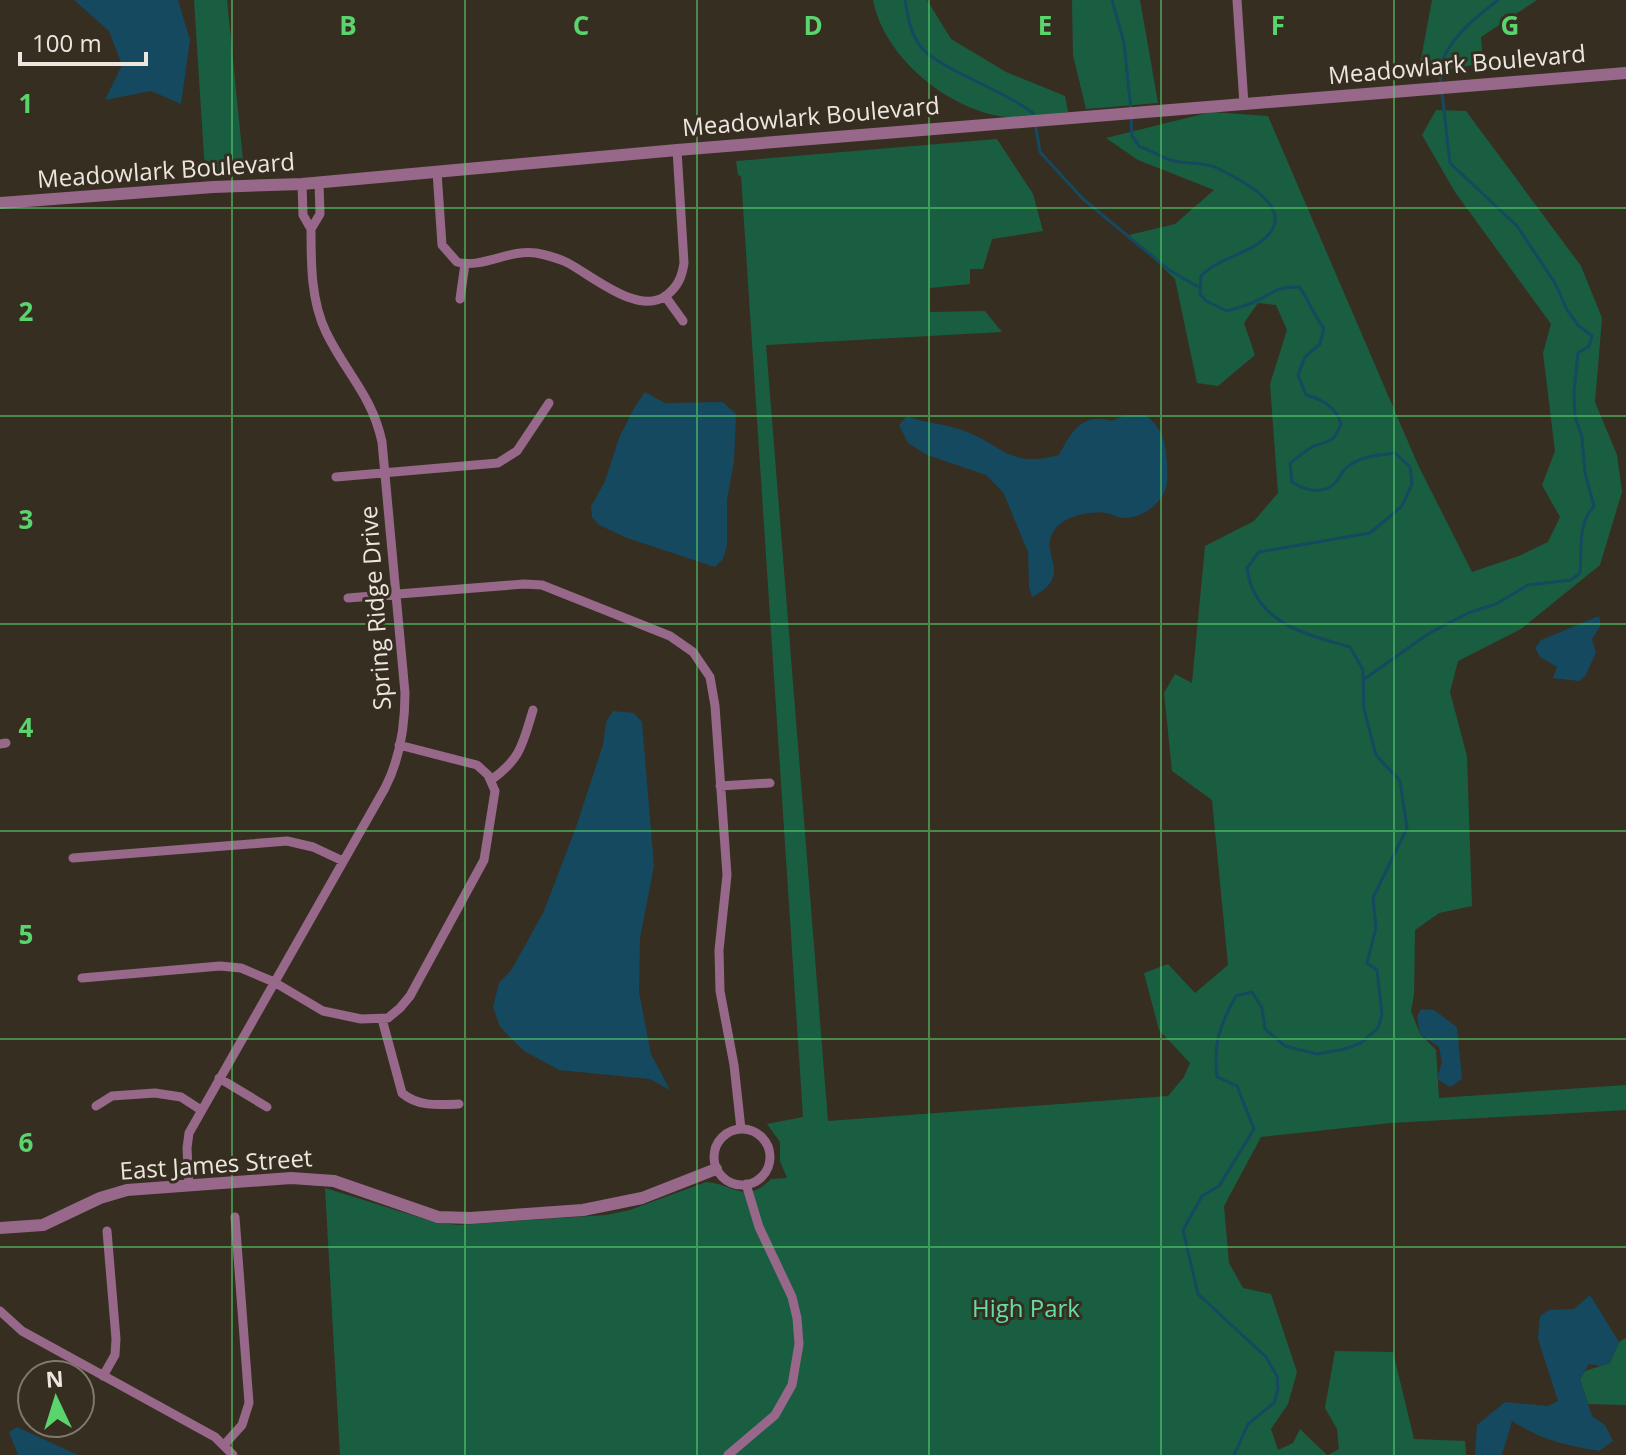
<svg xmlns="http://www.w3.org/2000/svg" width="1626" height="1455" font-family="'Open Sans',sans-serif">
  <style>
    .green { fill: #1a5e41 }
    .water { fill: #14495f }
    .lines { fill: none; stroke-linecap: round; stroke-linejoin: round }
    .stream { stroke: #14495f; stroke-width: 3 }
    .minor { stroke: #976889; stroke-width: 9 }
    .tertiary { stroke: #976889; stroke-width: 12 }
    .grid { fill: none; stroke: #5ad56e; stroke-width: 2; stroke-opacity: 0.55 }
    .labels { text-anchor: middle; stroke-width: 6; stroke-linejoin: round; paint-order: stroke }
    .street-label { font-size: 24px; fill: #ece6de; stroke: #372e22 }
    .park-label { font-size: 24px; fill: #63dea5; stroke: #372e22 }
    .grid-label { font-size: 26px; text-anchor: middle; font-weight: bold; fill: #5ad56e; stroke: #372e22; stroke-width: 6; stroke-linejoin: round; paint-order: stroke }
  </style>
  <rect width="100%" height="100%" fill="#372e22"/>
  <path class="green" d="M194 0H227L244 170 205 172Z
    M873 0H927L951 39 1006 72 1065 96 1068 112C1047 114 1020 120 999 116 944 106 884 56 873 0Z
    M1072 0H1140L1158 103 1086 109 1073 55Z
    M1432 0H1537L1481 37 1483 63 1418 75Z
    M1436 110 1466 111 1581 266 1602 318 1595 402 1617 455 1622 492 1600 565 1521 629 1458 661 1450 692 1467 756 1472 906 1439 913 1415 930 1414 995 1411 1011 1420 1034 1436 1050 1439 1098 1626 1085V1110L1391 1123 1261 1137 1224 1206 1229 1263 1243 1288 1271 1294 1297 1372 1288 1404 1271 1429 1278 1450 1293 1443 1300 1429 1327 1455H340L325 1188 434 1222 458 1225 606 1215 630 1210 706 1182C734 1184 745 1205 771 1179L787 1178 780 1161V1142L767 1124 803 1117 741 176 738 175 736 161 997 139 1033 194 1043 231 992 239 983 269H970V284L930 288V312L985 311 1002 332 766 345 828 1121 1168 1096 1184 1077 1190 1063 1159 1030 1144 973 1168 964 1195 993 1228 965 1212 800 1172 771 1164 693 1175 674 1192 683 1205 546 1254 521 1278 493 1270 384 1287 330 1276 305 1258 303 1244 323 1255 355 1218 386 1197 383 1175 279 1129 235 1175 224 1214 190 1138 160 1106 138 1211 112 1268 116 1418 465 1472 572 1519 556 1548 542 1560 517 1542 485 1555 451 1543 353 1551 324 1455 192 1422 135Z
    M1626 1338V1405L1588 1404 1580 1379 1585 1371 1610 1363 1619 1342Z
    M1335 1351 1393 1352 1414 1439 1465 1441 1466 1455H1328L1339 1449 1337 1429 1325 1408Z"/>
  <path class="water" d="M74 0H178L190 40 181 104 151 91 105 100 122 65 109 31Z
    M645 392 665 403 723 402 736 414 734 461 727 500V545L723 559 715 567 627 538 599 525 592 517 591 507 605 481 619 438 634 408Z
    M1125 415H1146C1164 431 1165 440 1167 463 1169 486 1166 498 1147 511 1141 515 1132 518 1124 518 1118 518 1112 514 1106 513 1090 511 1065 516 1055 529 1036 554 1077 574 1032 597L1029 587 1028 552 1003 492 986 475 927 455 908 443 899 425 907 416C923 423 939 423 955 428 1000 440 1006 470 1059 455 1072 431 1082 412 1112 421Z
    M1599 616 1601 625 1592 639 1596 653 1585 676 1579 681 1553 678 1557 667 1540 657 1535 648 1541 640Z
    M613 711 634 713 642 722 654 866 640 938 639 992 651 1054 670 1090 650 1079 559 1070 524 1051 500 1027 493 1007 499 983 512 969 544 911 576 827 603 745 606 722Z
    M1421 1009 1434 1010 1457 1027 1462 1079 1450 1087 1437 1079 1442 1062 1439 1047 1420 1034 1417 1017Z
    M1590 1295 1619 1342 1610 1363 1600 1366 1589 1364 1580 1379 1592 1416 1605 1425 1613 1441 1599 1451C1562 1444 1545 1441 1512 1421L1502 1455H1475L1477 1425 1505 1402 1548 1406 1558 1401 1538 1339 1540 1316 1549 1310 1574 1309Z
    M17 1427 78 1455H18L9 1432Z"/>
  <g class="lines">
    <path class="stream" d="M905 0C908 17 910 33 921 47 937 68 1006 91 1033 113
      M1112 0 1124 43 1131 110
      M1441 85C1441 80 1439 72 1440 67 1448 39 1476 17 1498 0
      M1131 118 1132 136 1140 147C1153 150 1162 159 1174 161 1187 164 1205 162 1217 168 1237 178 1294 205 1269 234 1252 254 1219 257 1201 276L1200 294 1206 301 1227 311C1236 308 1245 306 1254 302 1274 294 1274 286 1299 287 1310 300 1313 316 1324 328L1320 344 1305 357 1298 375 1306 395C1322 399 1336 407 1341 424 1332 445 1331 439 1312 447 1305 451 1297 458 1290 463L1292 482C1304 490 1322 495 1334 484 1339 479 1341 472 1346 468 1359 456 1379 455 1395 453L1410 467 1412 484 1402 506 1370 533 1259 552 1247 568C1254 623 1305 634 1350 647L1363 670 1364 709 1376 755 1400 781 1407 828 1373 898 1376 928 1367 963 1377 970 1382 1015 1378 1028 1361 1043 1345 1049 1317 1054 1285 1046 1265 1029 1262 1008 1252 992 1236 996C1220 1024 1213 1044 1217 1077L1237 1086 1254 1129 1219 1186 1202 1196 1183 1230 1198 1294 1266 1357 1277 1376 1278 1389 1274 1403 1248 1424 1234 1455
      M1036 128 1040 152 1083 199 1169 270 1200 288
      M1363 680 1428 634 1468 613 1496 604 1528 585 1571 580 1580 573C1582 549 1577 525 1594 506L1585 473 1582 437 1575 416 1574 392 1578 353 1589 346 1592 336 1578 325 1567 310 1555 283 1517 226 1450 163 1442 93"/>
    <path class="minor" d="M1237 0 1244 104
      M437 172 442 245 457 262C482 269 509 249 536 253 546 255 557 258 566 262 592 275 638 317 667 295 678 286 682 277 684 263L677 150
      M302 184 303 215 311 229 320 214 319 183
      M665 296 683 321
      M460 299 465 264
      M336 477 498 463 517 451 549 403
      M348 598 524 584 542 585 670 636 693 652 710 677 715 706 727 875 719 950 720 991 734 1065 741 1129
      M0 744 6 743
      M491 780C521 759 523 743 533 710
      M720 786 770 783
      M73 858 287 841 313 847 343 861
      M82 978 220 966 241 968 274 982 323 1011 361 1019 388 1018 400 1008 410 996 484 860 495 791 488 775 477 765 399 745
      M382 1019 402 1093C418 1107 439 1105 459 1104
      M219 1078 267 1107
      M96 1106 112 1096 155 1093 181 1097 201 1110
      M714 1157a28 28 0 1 1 56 0a28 28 0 1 1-56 0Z
      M189 1185 187 1148 189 1133 385 788C400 759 405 726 405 693L382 442C372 395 345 372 326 332 311 301 311 264 311 229
      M0 1311 22 1331 215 1437 233 1455
      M103 1376 115 1355 116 1339 107 1231
      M224 1445 242 1425 249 1403 235 1217
      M728 1455 775 1415 792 1385 799 1344 797 1318 792 1297 759 1227 746 1184"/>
    <path class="tertiary" d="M0 203 213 187 302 184 677 150 1626 73
      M0 1228 43 1225 100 1198 127 1190 291 1178 334 1181 438 1217 470 1218 583 1210 642 1198 716 1169"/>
  </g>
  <path class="grid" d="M232 0V1455M465 0V1455M697 0V1455M929 0V1455M1161 0V1455M1394 0V1455M0 208H1626M0 416H1626M0 624H1626M0 831H1626M0 1039H1626M0 1247H1626"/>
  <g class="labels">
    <g class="street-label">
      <text transform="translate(1457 65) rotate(-5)" y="8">Meadowlark Boulevard</text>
      <text transform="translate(811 117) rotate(-5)" y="8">Meadowlark Boulevard</text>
      <text transform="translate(166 171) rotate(-4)" y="8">Meadowlark Boulevard</text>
      <text transform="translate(376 608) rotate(-94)" y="8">Spring Ridge Drive</text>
      <text transform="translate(216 1165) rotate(-4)" y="8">East James Street</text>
    </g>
    <g class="park-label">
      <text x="1026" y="1317">High Park</text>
    </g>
  </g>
  <g class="grid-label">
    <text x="348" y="35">B</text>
    <text x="581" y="35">C</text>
    <text x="813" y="35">D</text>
    <text x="1045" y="35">E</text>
    <text x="1278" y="35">F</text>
    <text x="1510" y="35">G</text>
    <text x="26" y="113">1</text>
    <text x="26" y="321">2</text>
    <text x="26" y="529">3</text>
    <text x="26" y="737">4</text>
    <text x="26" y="944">5</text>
    <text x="26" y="1152">6</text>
  </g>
  <g transform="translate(56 1399) rotate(356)"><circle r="38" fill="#372e22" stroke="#7f786d" stroke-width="2"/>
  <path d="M0-6L14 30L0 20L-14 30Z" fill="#5ad56e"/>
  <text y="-12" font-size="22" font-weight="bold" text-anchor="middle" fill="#ece6de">N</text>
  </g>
  <path d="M20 52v12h126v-12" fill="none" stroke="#ece6de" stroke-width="4"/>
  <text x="32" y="52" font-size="24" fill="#ece6de" stroke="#372e22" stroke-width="6" paint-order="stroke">100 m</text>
</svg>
